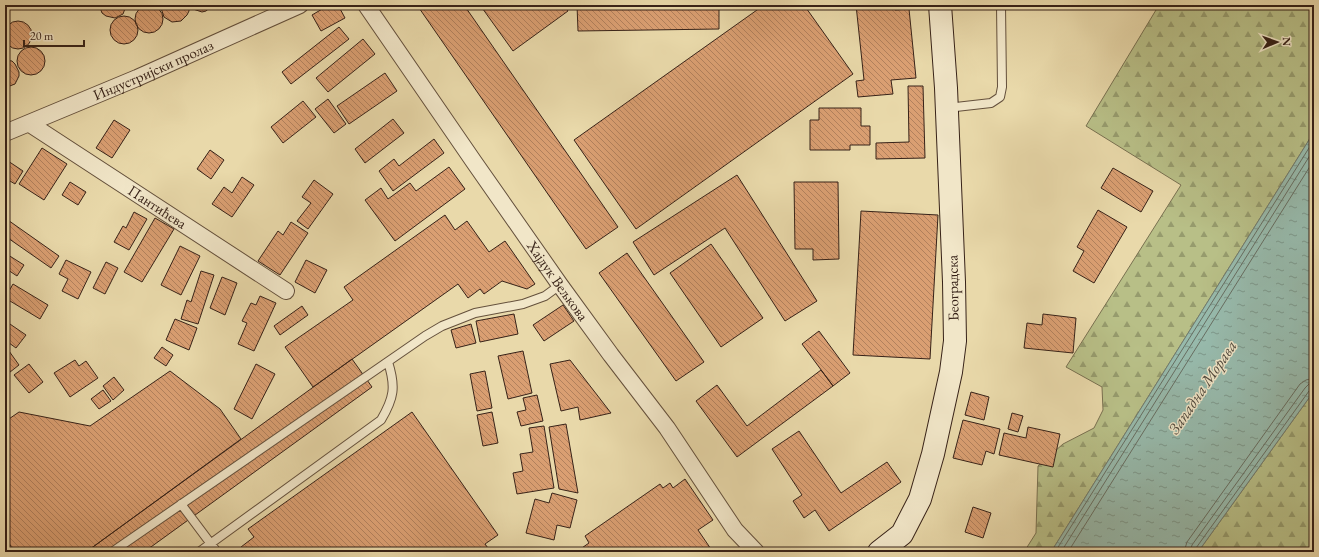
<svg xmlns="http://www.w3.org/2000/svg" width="1319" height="557" font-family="'EB Garamond',serif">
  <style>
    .forest { fill: url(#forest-firs); stroke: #787050 }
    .water { fill: url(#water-ripples); stroke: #717d71 }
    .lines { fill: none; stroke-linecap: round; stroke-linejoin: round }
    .shore { stroke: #676e62; stroke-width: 1 }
    .building { fill: url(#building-back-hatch); stroke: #372218 }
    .lane-casing { stroke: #64503c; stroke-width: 10 }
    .street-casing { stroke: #64503c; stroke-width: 18 }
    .secondary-casing { stroke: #372218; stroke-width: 24 }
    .lane { stroke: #f1e6c8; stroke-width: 8 }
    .street { stroke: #f1e6c8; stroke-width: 16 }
    .secondary { stroke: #f1e6c8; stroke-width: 22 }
    .labels { text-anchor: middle; stroke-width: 3; stroke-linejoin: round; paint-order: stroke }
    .street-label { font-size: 15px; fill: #372218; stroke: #f1e6c8 }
    .water-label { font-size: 16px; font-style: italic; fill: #4f483d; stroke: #f1e6c8 }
  </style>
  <defs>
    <pattern id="forest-firs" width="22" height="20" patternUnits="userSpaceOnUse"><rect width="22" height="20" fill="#b8bf87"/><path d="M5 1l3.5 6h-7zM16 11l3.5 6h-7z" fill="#969b6d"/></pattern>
    <pattern id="water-ripples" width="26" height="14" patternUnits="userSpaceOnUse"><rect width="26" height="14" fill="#97baac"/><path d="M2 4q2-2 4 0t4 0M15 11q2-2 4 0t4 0" fill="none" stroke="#7c978b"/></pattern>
    <pattern id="building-back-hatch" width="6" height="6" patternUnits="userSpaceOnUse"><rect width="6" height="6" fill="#da9f72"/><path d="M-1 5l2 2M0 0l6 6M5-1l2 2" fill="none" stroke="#b2815d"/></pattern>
  </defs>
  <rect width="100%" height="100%" fill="#e9d9aa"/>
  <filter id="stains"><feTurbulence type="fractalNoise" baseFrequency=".005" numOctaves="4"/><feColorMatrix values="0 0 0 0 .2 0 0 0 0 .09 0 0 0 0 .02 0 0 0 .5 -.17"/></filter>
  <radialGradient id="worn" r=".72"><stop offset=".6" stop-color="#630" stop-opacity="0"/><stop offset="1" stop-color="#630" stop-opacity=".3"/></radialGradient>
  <path class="forest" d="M1159 5H1314V132L1051 552H1024L1036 533 1038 466 1063 444 1094 428 1103 410 1102 387 1066 367 1181 185 1086 126Z
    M1314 391V552H1198Z"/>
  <path class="water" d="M1314 132V391L1198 552H1051Z"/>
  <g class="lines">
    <path class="shore" d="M1055 552 1314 140
      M1061 552 1314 149
      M1068 552 1314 160
      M1184 552 1187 542 1300 384 1306 380 1314 378
      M1190 552 1192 545 1305 388 1309 384H1314
      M1195 552 1196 548 1309 391 1314 389"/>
  </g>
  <path class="building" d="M99 5H126V6L123 14 115 18 106 16 102 13Z
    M132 5H145L139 7Z
    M162 5H189V11L187 15 181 21 172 22 164 17 161 8Z
    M189 5H213L206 11 202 12 193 9Z
    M329 5H338L345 18 321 31 312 15Z
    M417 5H464L618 227 586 249Z
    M480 5H564L568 11 513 51Z
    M577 5H719V29L578 31Z
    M764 5H804L853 74 636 229 574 140Z
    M856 5H894L895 10 909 9 916 78 891 80 893 94 858 97 856 81 864 80Z
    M135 19a14 14 0 1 1 28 0a14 14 0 1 1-28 0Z
    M110 30a14 14 0 1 1 28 0a14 14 0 1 1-28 0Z
    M4 35a14 14 0 1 1 28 0a14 14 0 1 1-28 0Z
    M339 27 349 39 291 84 282 72Z
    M363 39 375 54 328 92 316 78Z
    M17 61a14 14 0 1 1 28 0a14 14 0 1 1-28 0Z
    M5 60 12 61 15 64 19 72V76L15 84 7 87H5Z
    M385 73 397 91 349 124 337 106Z
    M908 86H923L925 158 876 159V143L909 142Z
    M328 99 346 124 334 133 315 109Z
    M303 101 316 117 283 143 271 127Z
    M819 108H861V126H870V145H850V150H810V120H819Z
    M393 119 404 133 365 163 355 149Z
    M114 120 130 130 112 158 96 148Z
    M434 139 444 153 393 191 379 171 394 159 399 166Z
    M42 148 67 164 44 200 19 184Z
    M210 150 224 160 211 179 197 169Z
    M5 159 23 171 15 184 5 178Z
    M449 167 465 189 395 241 365 200 381 188 388 199 410 183 416 191Z
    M1113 168 1153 191 1141 212 1101 188Z
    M737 175 817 301 785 321 725 228 654 275 633 242Z
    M242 177 254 185 232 217 212 204 224 187 232 193Z
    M314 180 333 194 308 229 297 221 311 203 302 197Z
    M70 182 86 192 78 205 62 195Z
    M794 182H838L839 259 813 260V249H795Z
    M1098 210 1127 227 1094 283 1073 271 1084 251 1077 247Z
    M861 211 938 215 930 359 853 355Z
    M134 212 147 219 129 250 114 242 123 226 126 228Z
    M445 215 455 230 467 221 489 252 505 241 535 284 527 289 502 281 484 294 480 289 468 298 458 284 313 387 285 347 353 300 344 287Z
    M5 218 59 256 51 268 5 236Z
    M155 218 174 229 142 282 124 272Z
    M291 222 308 233 280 275 258 261 278 231 283 235Z
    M711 244 763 318 721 347 670 273Z
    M180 246 200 256 181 295 161 285Z
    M5 253 24 265 17 276 5 268Z
    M627 253 704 362 676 381 599 273Z
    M66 260 91 272 78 299 62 291 68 279 59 274Z
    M306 260 327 270 315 293 295 282Z
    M106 262 118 268 105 294 93 288Z
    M201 271 214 275 198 324 181 319 187 300 191 302Z
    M222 277 237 283 225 315 210 308Z
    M13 284 48 305 40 319 5 298Z
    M260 296 276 303 254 351 238 344 247 323 242 321 251 303 256 305Z
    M563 305 574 321 544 341 533 325Z
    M302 306 308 315 280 335 274 326Z
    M514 314 518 334 480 342 476 321Z
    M1043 314 1076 318 1073 353 1024 348 1027 323 1042 325Z
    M175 319 197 328 189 350 166 340Z
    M7 322 26 335 16 348 5 340V324Z
    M471 324 476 343 456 348 451 330Z
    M819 331 850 373 833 386 802 344Z
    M162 347 173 355 166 366 154 358Z
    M9 351 19 365 5 376V355Z
    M523 351 532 393 508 399 498 356Z
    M352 359 372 387 144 552H86Z
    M75 360 79 366 86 361 98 378 70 397 54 373Z
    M570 360 611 413 580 420 578 407 561 411 550 364Z
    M29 364 43 382 29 393 14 375Z
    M256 364 275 374 252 419 234 409Z
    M821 370 833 386 737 457 696 401 717 385 747 426Z
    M170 371 220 409 241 439 86 552H40L37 548 32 552H15L5 538V445L8 443 6 421 19 412 90 426Z
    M485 371 492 408 477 411 470 374Z
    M114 377 124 390 113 400 103 386Z
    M103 390 111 401 99 409 91 399Z
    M971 392 989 397 984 420 965 415Z
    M537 395 543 421 521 426 517 412 526 410 523 398Z
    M412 412 498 535 485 544 491 552H244L241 547 254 537 248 529Z
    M492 412 498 443 483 446 477 415Z
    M1012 413 1023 416 1018 432 1008 429Z
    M963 420 1000 429 994 454 986 451 982 465 953 458Z
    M566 424 578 493 559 489 549 427Z
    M544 426 554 488 517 494 513 473 523 471 520 454 533 452 529 428Z
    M1028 427 1060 434 1053 467 999 455 1004 433 1026 438Z
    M799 431 841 493 887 462 901 482 829 531 815 510 804 518 793 501 802 495 772 449Z
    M685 479 713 520 698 530 713 552H576L589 543 585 536 660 484 663 488 670 483 673 488Z
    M552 493 577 500 570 528 557 525 554 540 526 533 535 499 549 503Z
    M973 507 991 513 983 538 965 532Z"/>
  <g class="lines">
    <g class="lane-casing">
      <path id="lane" d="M947 108 991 103 1000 97 1002 87 1001 5
        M181 504 217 552
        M112 552 425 336 442 326 475 313 523 304 545 296 560 285
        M199 552 381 420C394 398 396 387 388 362"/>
    </g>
    <g class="street-casing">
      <g id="street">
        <path id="s1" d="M366 5 474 162 560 285 611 355 667 428 735 530 756 552"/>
        <path id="s2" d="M30 124 286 291"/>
        <path id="s3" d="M5 133 137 78 300 5"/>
      </g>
    </g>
    <g class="secondary-casing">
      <path id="secondary" d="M879 552 902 534 920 499 933 454 951 372 955 341 954 282 946 88 940 5"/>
    </g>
    <use href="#lane" class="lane"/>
    <use href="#street" class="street"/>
    <use href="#secondary" class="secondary"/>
  </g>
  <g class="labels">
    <g class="street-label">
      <text dy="5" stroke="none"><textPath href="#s3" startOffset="161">Индустријски пролаз</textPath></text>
      <text dy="5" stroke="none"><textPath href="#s2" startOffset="152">Пантићева</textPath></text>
      <text dy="5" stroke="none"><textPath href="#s1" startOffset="336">Хајдук Вељкова</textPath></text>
      <text transform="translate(953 288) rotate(-91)" y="5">Београдска</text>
    </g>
    <g class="water-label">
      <text transform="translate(1202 387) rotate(-56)" y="6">Западна Морава</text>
    </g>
  </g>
  <rect width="1319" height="557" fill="none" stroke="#e9d9aa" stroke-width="20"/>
  <rect x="6" y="6" width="1307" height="545" fill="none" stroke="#372218" stroke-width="2"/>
  <rect x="10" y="10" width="1299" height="537" fill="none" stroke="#372218"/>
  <g transform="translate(1277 42) rotate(88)" stroke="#f1e6c8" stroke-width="3" paint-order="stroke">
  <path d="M0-3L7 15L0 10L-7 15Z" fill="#372218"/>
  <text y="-6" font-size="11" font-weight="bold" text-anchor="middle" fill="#372218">N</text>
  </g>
  <path d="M24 40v6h60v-6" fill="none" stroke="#372218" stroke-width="2"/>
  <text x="30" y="40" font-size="12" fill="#372218" stroke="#f1e6c8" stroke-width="3" paint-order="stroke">20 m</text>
  <rect width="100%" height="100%" filter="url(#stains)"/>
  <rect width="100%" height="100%" fill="url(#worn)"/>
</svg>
